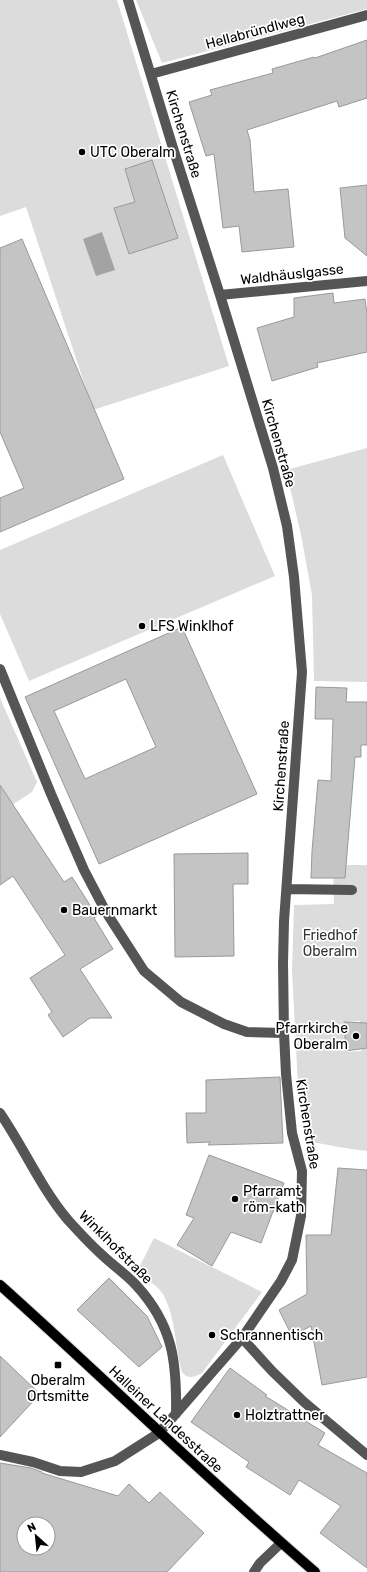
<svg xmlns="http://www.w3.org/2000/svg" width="367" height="1572" font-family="Rubik,sans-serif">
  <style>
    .green { fill: #dcdcdc }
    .water { fill: #a3a3a3 }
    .building { fill: #c4c4c4; stroke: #999; fill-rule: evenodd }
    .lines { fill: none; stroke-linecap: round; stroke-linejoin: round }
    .major-casing { stroke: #dbdbdb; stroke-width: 12 }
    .minor { stroke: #555; stroke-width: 10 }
    .major { stroke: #000; stroke-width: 10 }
    .poi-dot { fill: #000; stroke: #fff; stroke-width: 1.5 }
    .labels { text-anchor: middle; stroke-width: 3.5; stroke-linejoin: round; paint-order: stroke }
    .street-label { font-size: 14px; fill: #000; stroke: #fff }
    .poi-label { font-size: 14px; fill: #000; stroke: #fff; text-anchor: start }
    .park-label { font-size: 14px; fill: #333; stroke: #fff }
  </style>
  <rect width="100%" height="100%" fill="#fff"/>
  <path class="green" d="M0 0H117L229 366 93 410 26 207 0 216Z
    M136 0H367V9L162 63Z
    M367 448V682L314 681 312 595 301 535 286 470Z
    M223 455 275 576 29 681 0 614V550Z
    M0 698 37 782 32 792 0 813Z
    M333 865H367V1023H360V1021L344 1022 346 1052 361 1051 362 1049 367 1048V1151C346 1149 326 1144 305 1141L298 1086 292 971 294 905 334 904Z
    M154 1238 262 1292 202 1373C195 1377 188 1380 182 1372 175 1348 176 1319 164 1296 159 1286 146 1279 137 1272Z"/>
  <path class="water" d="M102 232 115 270 96 276 83 239Z"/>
  <path class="building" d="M367 40V98L339 107 337 101 247 130 250 140 254 192 288 189 294 247 242 252 239 226 223 228 214 154 206 156 189 102 212 95 210 90 273 73 272 69 314 57 315 58Z
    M152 160 178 238 129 254 114 208 135 202 125 169Z
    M367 185V256L345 238 340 188Z
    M22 239 124 479 0 532V498L24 488 0 432V248Z
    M333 293 334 303 365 299 367 314V352L317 363 318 367 272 381 257 328 294 317V298Z
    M182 627 257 794 99 864 25 697ZM126 679 156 747 85 779 54 711Z
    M316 687 347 688 346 702H367V745H361V757H355L345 878H311L312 851 318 780 331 781 333 719H315Z
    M0 785 64 882 72 877 97 916 94 918 113 949 80 969 112 1018H90L63 1037 48 1015 52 1012 30 978 65 955 13 876 0 885Z
    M248 853V884H233L234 956 175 957 174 854Z
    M344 1022 367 1023V1048L346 1051Z
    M280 1077 283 1143 208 1145 210 1142 187 1143 186 1113H206V1080Z
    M209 1155 284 1183 261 1243 231 1232 212 1266 177 1245 194 1218 186 1215Z
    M338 1168 367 1170V1377L322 1385 311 1326 292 1336 279 1310 307 1294 306 1235H331Z
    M109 1278 147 1316 162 1347 139 1367 77 1310Z
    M0 1356 40 1394 0 1437Z
    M230 1368 267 1395 265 1396 325 1433 318 1445 367 1473V1568L320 1533 341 1506 299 1480 290 1495 246 1467 249 1462 191 1422Z
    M0 1463 31 1468 42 1472V1473L118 1496 129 1484 149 1503 160 1492 204 1533 167 1572H0ZM24 1524H48V1548H24Z"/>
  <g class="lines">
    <g class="major-casing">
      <path id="major" d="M0 1285C106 1380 207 1479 315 1572"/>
    </g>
    <path class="minor" d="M151 74 367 15
      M220 295 367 281
      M0 669 51 794 84 870 106 912 144 971 181 1002 224 1024 247 1032 284 1033
      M287 889 352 890
      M0 1113C24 1148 41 1188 68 1220 78 1231 89 1243 100 1253 111 1264 125 1273 136 1285 173 1325 177 1362 176 1414
      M242 1338 272 1371 304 1402 367 1455
      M0 1455 33 1462 60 1471 81 1472 115 1461 159 1433 242 1338 281 1281 292 1260 301 1216 302 1171 292 1133 286 1074 284 1033 283 963 284 921 302 672 294 577 287 526 273 468 220 295 173 148 128 0
      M254 1572 260 1563 281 1543"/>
    <use href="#major" class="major"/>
  </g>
  <g class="poi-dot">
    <circle cx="82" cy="152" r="4"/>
    <circle cx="142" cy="626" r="4"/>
    <circle cx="64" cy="910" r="4"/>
    <circle cx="356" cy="1036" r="4"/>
    <circle cx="235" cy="1199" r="4"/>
    <circle cx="212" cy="1335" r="4"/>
    <rect x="54" y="1361" width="8" height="8" rx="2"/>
    <circle cx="237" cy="1415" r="4"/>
  </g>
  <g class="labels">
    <g class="street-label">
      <text transform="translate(255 31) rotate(-15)" y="5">Hellabründlweg</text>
      <text transform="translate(184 134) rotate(73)" y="5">Kirchenstraße</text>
      <text transform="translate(292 274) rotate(-6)" y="5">Waldhäuslgasse</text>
      <text transform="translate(279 443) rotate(74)" y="5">Kirchenstraße</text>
      <text transform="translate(281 766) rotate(-86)" y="5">Kirchenstraße</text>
      <text transform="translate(308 1124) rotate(81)" y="5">Kirchenstraße</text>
      <text transform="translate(116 1247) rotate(45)" y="5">Winklhofstraße</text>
      <text transform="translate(166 1419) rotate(43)" y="5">Halleiner Landesstraße</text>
    </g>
    <g class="poi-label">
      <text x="90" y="157">UTC Oberalm</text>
      <text x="150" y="631">LFS Winklhof</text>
      <text x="72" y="915">Bauernmarkt</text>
      <text x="348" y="1033" text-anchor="end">Pfarrkirche<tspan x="348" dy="16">Oberalm</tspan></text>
      <text x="243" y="1196">Pfarramt<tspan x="243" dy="16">röm-kath</tspan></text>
      <text x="220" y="1340">Schrannentisch</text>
      <text x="58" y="1385" text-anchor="middle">Oberalm<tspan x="58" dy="16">Ortsmitte</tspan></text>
      <text x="245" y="1420">Holztrattner</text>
    </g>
    <g class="park-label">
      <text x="330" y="940">Friedhof<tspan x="330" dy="16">Oberalm</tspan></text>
    </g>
  </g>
  <g transform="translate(36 1536) rotate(333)"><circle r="19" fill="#ffffff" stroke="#999999"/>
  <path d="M0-3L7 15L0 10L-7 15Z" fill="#000000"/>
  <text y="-6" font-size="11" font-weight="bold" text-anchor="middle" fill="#000000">N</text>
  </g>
</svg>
